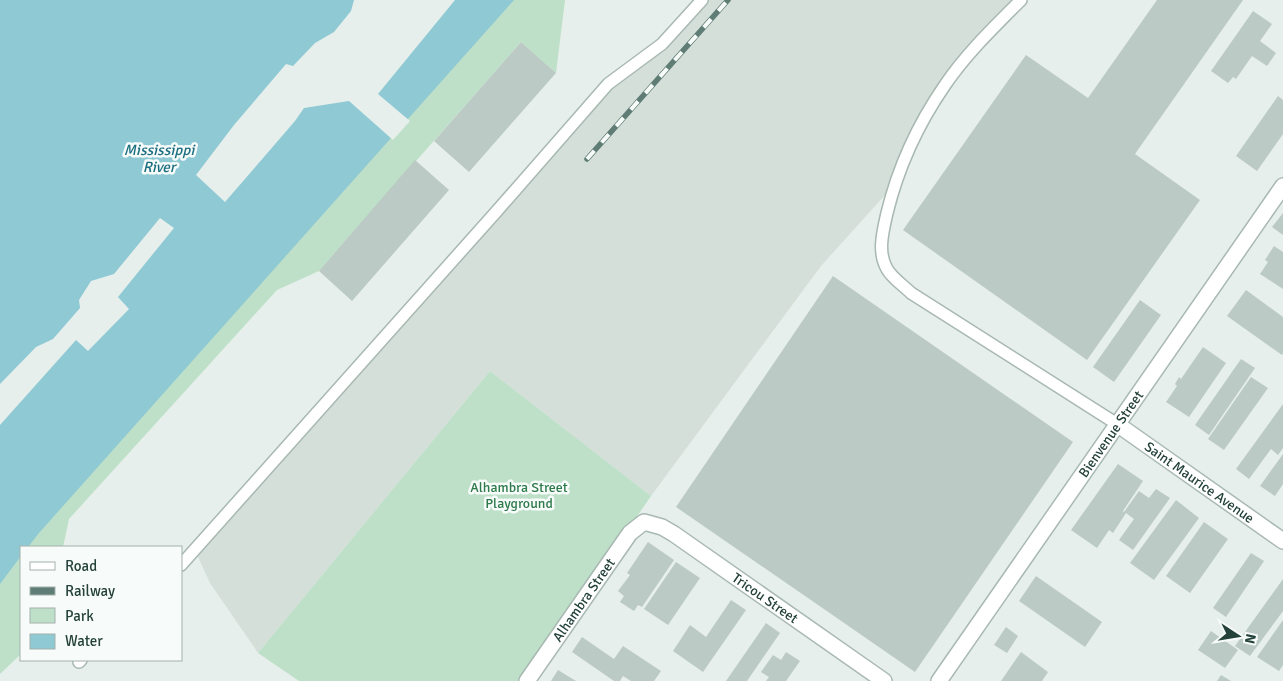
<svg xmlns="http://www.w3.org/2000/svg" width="1283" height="681" font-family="Signika,sans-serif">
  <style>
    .built { fill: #d4dfda }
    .green { fill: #bfe0c8 }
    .water { fill: #8ec9d4 }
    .pier { fill: #e6efeb }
    .building { fill: #bbcac4 }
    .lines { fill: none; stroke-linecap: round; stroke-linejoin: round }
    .service-casing { stroke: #a8b8b2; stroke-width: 14 }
    .minor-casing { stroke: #a8b8b2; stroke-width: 18 }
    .service { stroke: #fff; stroke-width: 11 }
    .minor { stroke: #fff; stroke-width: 15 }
    .rail-casing { stroke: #5f7d75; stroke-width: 5.5 }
    .rail { stroke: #f7fbf9; stroke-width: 4; stroke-dasharray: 11; stroke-linecap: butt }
    .labels { text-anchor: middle; stroke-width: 5; stroke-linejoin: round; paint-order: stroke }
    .street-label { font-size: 14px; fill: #24423a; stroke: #f7fbf9 }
    .park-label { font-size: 14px; fill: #2d7a4b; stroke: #f7fbf9 }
    .water-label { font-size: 15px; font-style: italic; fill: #1c6f80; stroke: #f7fbf9 }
  </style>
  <rect width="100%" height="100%" fill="#e6efeb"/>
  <path class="built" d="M702 0H1024L945 85 894 185 821 266 651 496 490 371 258 653 210 583 192 544 496 212 608 84 662 44Z"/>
  <path class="green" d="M455 0H565L556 73 521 42 319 271 277 290 69 519 63 547H21V654L0 674V518Z
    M490 371 651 496 525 681H299L258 653Z"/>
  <path class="water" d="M0 0H514L39 533 28 547H21V556L0 584Z"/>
  <path class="pier" d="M354 0H455L378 94 410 121 393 140 349 101 304 108 295 121 225 202 196 175 234 125 286 64 293 66 315 43 334 32 351 11Z
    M160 218 174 228 118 297 129 309 88 351 76 340 0 425V384L36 347 53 339 80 308 79 300 91 281 114 274Z"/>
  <path class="building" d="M1157 0H1243L1135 154 1200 200 1087 360 903 230 1026 55 1088 98Z
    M1253 11 1272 24 1260 41 1276 53 1267 66 1252 56 1236 79 1233 77 1228 83 1211 71Z
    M521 42 556 73 469 172 434 141Z
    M1278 96 1283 100V134L1257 171 1236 156Z
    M415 160 449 190 352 301 319 271Z
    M1283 213V235L1272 227Z
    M1274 246 1283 252V289L1260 274 1268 262 1265 260Z
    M833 276 1073 442 915 672 676 507Z
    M1246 290 1283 317V353L1282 355 1227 316Z
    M1140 300 1161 315 1114 382 1093 367Z
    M1203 347 1226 363 1189 417 1166 402 1177 386 1175 384 1179 377 1181 379Z
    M1241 359 1255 368 1209 435 1195 425Z
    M1251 377 1268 388 1224 450 1208 439Z
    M1283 404V448L1278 455 1271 449 1249 479 1236 469Z
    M1283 454V484L1275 496 1260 486Z
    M1118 464 1143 481 1123 511 1124 512 1139 491 1149 498 1156 489 1170 498 1133 550 1119 540 1134 519 1126 513 1113 533 1109 530 1097 548 1071 530Z
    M1176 500 1199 518 1154 580 1130 563Z
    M1204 522 1228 539 1190 593 1166 576Z
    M648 542 674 560 642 607 638 605 634 611 620 602 624 596 618 591 630 575 627 573Z
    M1251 553 1264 561 1226 617 1213 608Z
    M676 562 700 578 668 625 644 609Z
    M1036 576 1102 622 1085 647 1019 601Z
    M1283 579V611L1250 656 1235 646Z
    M731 600 746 610 703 672 673 651 690 625 706 637Z
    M1283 620V665L1279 671 1257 657Z
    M766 623 780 633 747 681H726Z
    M1006 627 1018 636 1007 653 994 645Z
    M1211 631 1238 650 1225 668 1198 650Z
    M582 637 614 659 623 646 661 671 654 681H631L623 676 620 681H614L572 652Z
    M786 652 800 661 786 681H766L769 677 761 672 773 655 781 660Z
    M1021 652 1048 672 1042 681H1001Z
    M558 670 576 681H551Z
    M1221 675 1231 681H1217Z"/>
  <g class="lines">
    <g class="service-casing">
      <path id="service" d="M1021 0C994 27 966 54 945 85 918 124 898 168 887 213 883 231 877 252 887 269 892 278 904 286 911 293L1117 424
        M181 565 496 212 608 84 662 44 702 0
        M79 662 81 660"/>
    </g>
    <g class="minor-casing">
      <g id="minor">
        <path id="s1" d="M1117 424 1283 541"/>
        <path id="s2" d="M527 681 623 543 630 533 644 522 662 527 674 534 884 681"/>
        <path id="s3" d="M939 681 1283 186"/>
      </g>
    </g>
    <use href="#service" class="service"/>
    <use href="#minor" class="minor"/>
    <g class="rail-casing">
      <path id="rail" d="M587 159 728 0"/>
    </g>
    <use href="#rail" class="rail"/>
  </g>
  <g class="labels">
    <g class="street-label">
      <text dy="5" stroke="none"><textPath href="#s3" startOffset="301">Bienvenue Street</textPath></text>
      <text dy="5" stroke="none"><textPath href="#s1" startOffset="101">Saint Maurice Avenue</textPath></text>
      <text dy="5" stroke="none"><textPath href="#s2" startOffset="342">Tricou Street</textPath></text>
      <text dy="5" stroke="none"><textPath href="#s2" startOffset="99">Alhambra Street</textPath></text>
    </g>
    <g class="park-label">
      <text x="519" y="492">Alhambra Street<tspan x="519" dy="16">Playground</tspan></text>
    </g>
    <g class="water-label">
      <text x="159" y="155">Mississippi<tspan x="159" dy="17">River</tspan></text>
    </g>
  </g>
  <rect x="20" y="546" width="162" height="115" fill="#f7fbf9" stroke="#a3b1ad"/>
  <rect x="30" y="562" width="25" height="8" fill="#ffffff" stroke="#a3b1ad"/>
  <text x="65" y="571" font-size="15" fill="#24423a">Road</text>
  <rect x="30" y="587" width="25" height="8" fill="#5f7d75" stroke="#a3b1ad"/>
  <text x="65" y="596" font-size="15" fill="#24423a">Railway</text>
  <rect x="30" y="608" width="25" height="15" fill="#bfe0c8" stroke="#a3b1ad"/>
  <text x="65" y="621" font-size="15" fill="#24423a">Park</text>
  <rect x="30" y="634" width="25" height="15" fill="#8ec9d4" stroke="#a3b1ad"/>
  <text x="65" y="646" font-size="15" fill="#24423a">Water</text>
  <g transform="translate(1238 636) rotate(102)" stroke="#f7fbf9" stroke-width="4" paint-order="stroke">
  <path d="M0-4L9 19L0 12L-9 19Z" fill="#24423a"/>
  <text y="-8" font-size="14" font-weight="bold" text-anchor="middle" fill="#24423a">N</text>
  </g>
</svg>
